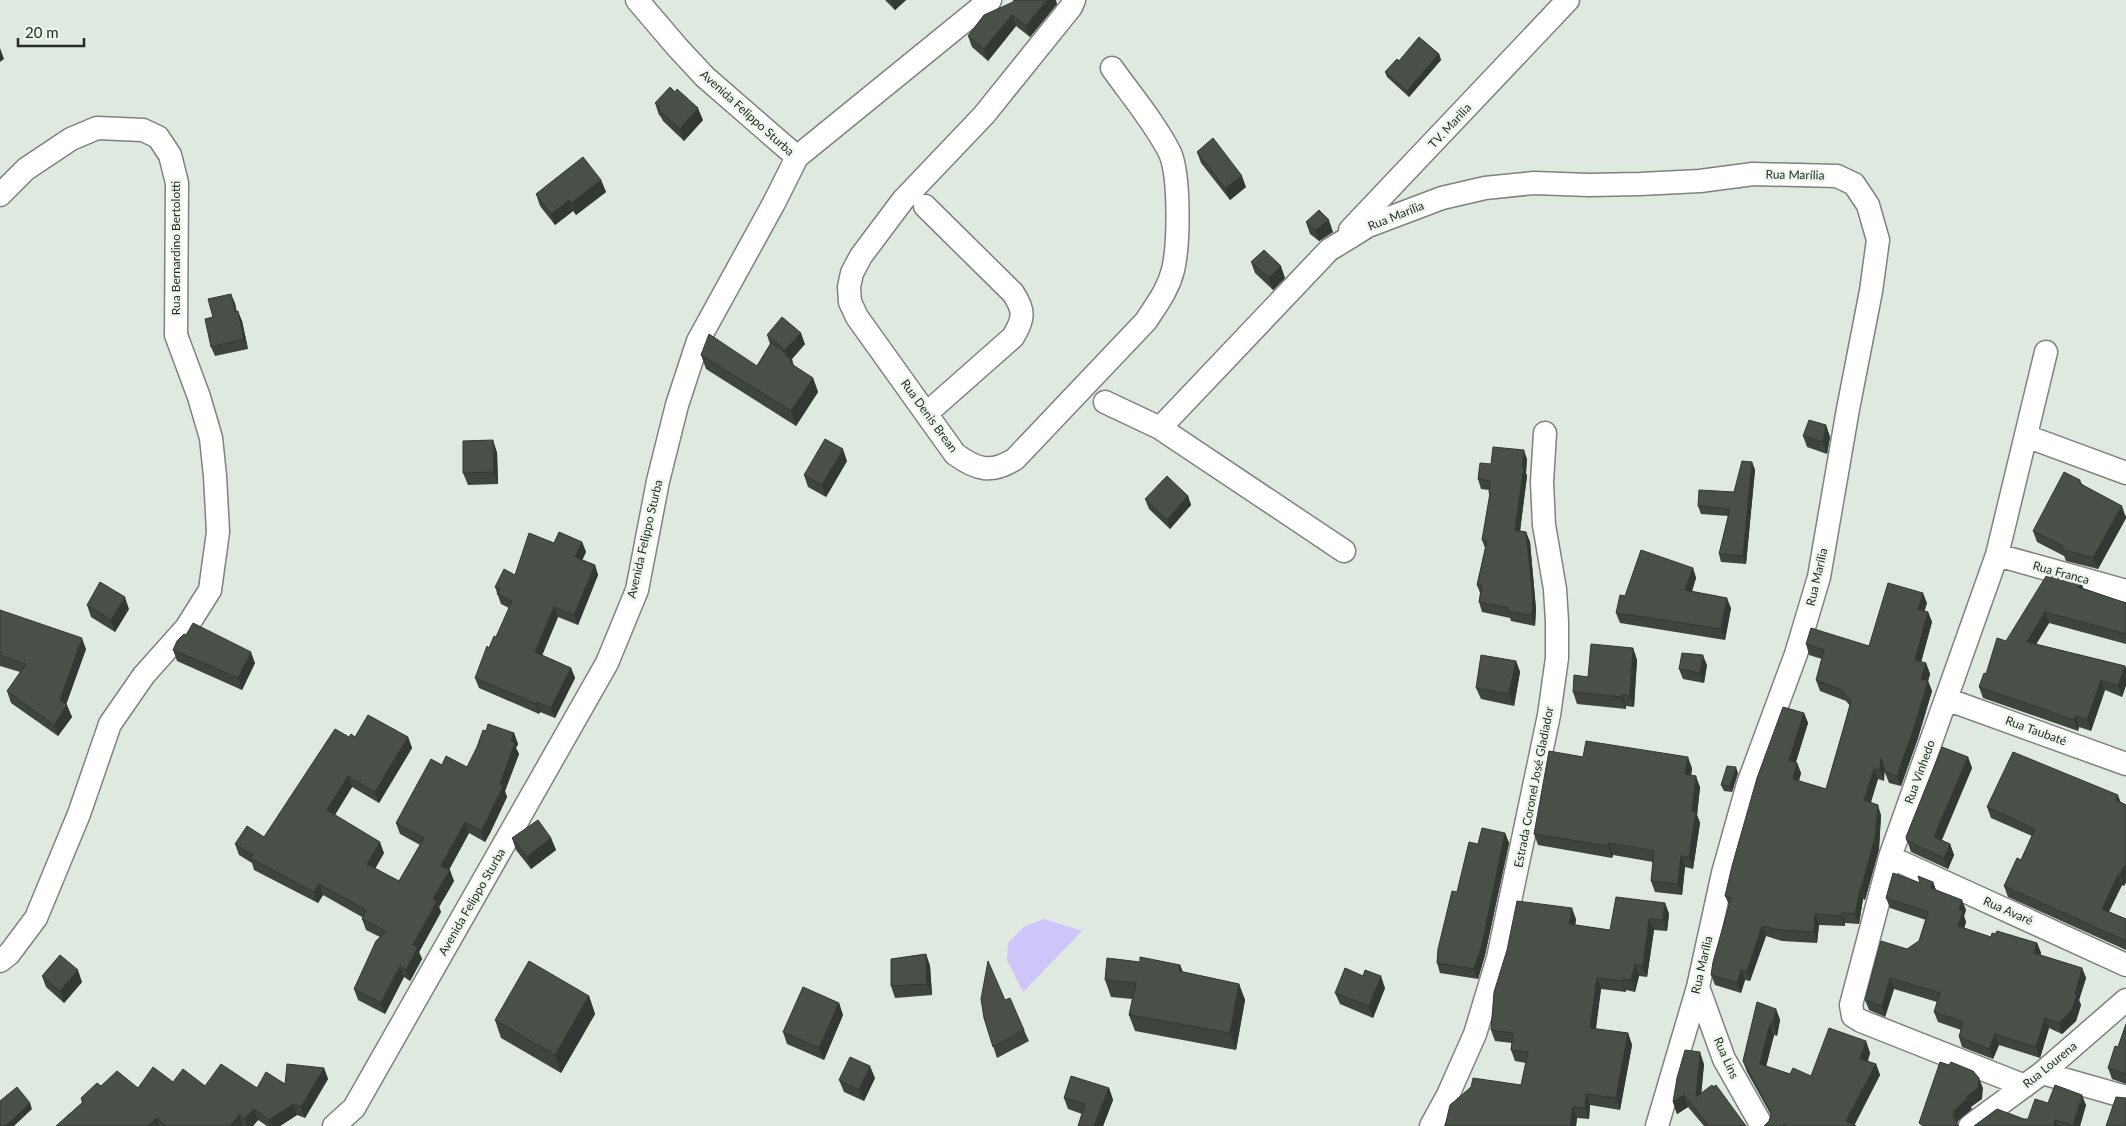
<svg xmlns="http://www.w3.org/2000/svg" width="2126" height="1126" font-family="Lato,sans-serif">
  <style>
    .water { fill: #cec5fb }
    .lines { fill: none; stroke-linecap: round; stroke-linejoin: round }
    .street-casing { stroke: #7b847a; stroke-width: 25 }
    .street { stroke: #fff; stroke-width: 22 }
    .wall { fill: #3e453e }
    .shaded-wall { fill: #323832 }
    .building { fill: #485048; stroke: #323832 }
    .labels { text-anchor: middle; stroke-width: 5; stroke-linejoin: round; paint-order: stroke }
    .street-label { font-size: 12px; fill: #272b27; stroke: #edf7ec }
  </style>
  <rect width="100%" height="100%" fill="#e0e9df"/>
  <path class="water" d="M1044 919 1082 931 1023 992 1007 960 1008 943 1025 926Z"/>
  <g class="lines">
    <g class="street-casing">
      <path id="street" d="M637 0 678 48 705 77 797 157
        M1074 0 1071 7 984 115 903 200 861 256 852 273 849 287 850 302 857 317 955 454C977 470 991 474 1015 459L1146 321C1157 304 1168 290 1173 270 1179 245 1180 176 1170 153 1155 123 1131 95 1112 68
        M0 195 26 169 71 139 97 128 143 130 158 137 170 155 177 183 176 335 199 397 211 438 215 476 218 532 210 590 186 628 144 675 110 724 79 814 36 918 9 954 0 961
        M925 206 1013 293C1025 311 1024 319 1013 337L927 413
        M1350 230 1568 0
        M1105 402 1160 428
        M2026 436 2126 473
        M1344 551 1160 428 1329 250 1368 226 1442 198 1485 188 1534 183 1589 185 1640 184 1700 181 1753 174 1837 176 1854 184 1868 205 1878 240 1871 291 1848 409 1819 577 1796 654 1748 784 1723 873 1698 987 1657 1126
        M1997 555 2126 591
        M1946 699 2126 764
        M1890 857 2126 965
        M1698 987 1724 1059 1762 1126
        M2042 1073 2126 1097
        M2025 1086 1861 1021 1853 1016 1851 1005 1890 857 1997 555 2046 352
        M334 1126 354 1108 607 663 637 590 658 481 677 405 698 341 774 203 797 157 990 0
        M1431 1126 1448 1095 1475 1034 1498 958 1549 715 1557 658V622L1555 589 1544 525 1542 482 1545 433
        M1970 1126 2042 1073 2126 1000"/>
    </g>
    <use href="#street" class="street"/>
  </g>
  <path class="wall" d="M885 0H906L895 10Z
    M1057 4 1030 37 1016 26 988 61 972 47 968 36 984 15Z
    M1439 54 1441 60 1409 97 1387 77 1385 72 1399 61Z
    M655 103 703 120 684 141 663 121 661 117 659 115Z
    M1197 152 1246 187 1230 200 1201 163Z
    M601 180 606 192 576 215 573 211 555 225 540 206 536 194Z
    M1306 222 1333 232 1319 241 1310 234Z
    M1251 262 1285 278 1273 290 1255 273Z
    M235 303 236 312 242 321 248 349 215 356 211 347 213 317Z
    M767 335 805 344 792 359 794 366 813 378 818 392 796 426 706 369 701 355 757 366 770 344Z
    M1826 425 1830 437 1827 454 1807 447 1803 436Z
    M497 452 498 484 468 485 463 473Z
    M1527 459 1526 473 1527 476 1520 531 1526 532 1530 542 1536 609 1535 626 1511 621 1510 618 1482 612 1479 602 1480 593 1477 585 1485 548 1482 540 1490 496 1489 493V490L1481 489 1478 479 1491 464Z
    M847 461 826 497 808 487 804 475Z
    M1752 462 1755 470 1746 564 1721 562 1719 554 1728 516 1701 514 1698 506 1734 492Z
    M2080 480 2082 484 2126 516V518L2098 569 2066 561 2064 556 2037 542 2033 531Z
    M1188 496 1191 505 1170 529 1149 509 1145 499Z
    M582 542 586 552 582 560 595 565 598 575 578 625 558 617 542 655 571 668 575 678 555 718 540 712 539 714 479 688 475 678 496 637 509 608 501 604 495 587 515 575 554 543Z
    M1693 568 1696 578 1692 591 1731 608 1725 640 1620 623 1616 613 1625 596Z
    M2081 582 2083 588 2126 603V644L2049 623 2036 644 2125 666 2126 669V685L2122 697 2105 690 2091 731 2079 727 2078 731 1983 698 1979 687 2006 641Z
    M1927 603 1924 611 1928 612 1932 622 1921 662 1926 663 1930 674 1928 681 1932 691 1918 738 1901 786 1889 783 1884 770V781L1878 779 1871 802 1881 815 1879 849 1865 900 1863 899 1859 924 1845 923V926L1819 925 1817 943 1782 941 1766 936 1750 981 1745 980 1741 993 1715 985 1711 975 1729 905 1725 896 1804 713 1808 723 1796 762 1797 763 1801 773 1799 781 1826 789 1850 706 1846 701 1820 691 1816 680 1822 659 1809 655 1806 644 1869 646Z
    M87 605 129 609 115 632 91 617Z
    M0 610 86 649 66 704 72 717 58 736 11 703 7 691 20 672 0 666Z
    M1633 648 1637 660 1634 707 1626 706V709L1577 704 1573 692 1588 677Z
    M173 650 255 663 242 690 177 661Z
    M1516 661 1520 672 1514 706 1481 699 1476 688Z
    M1707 665 1704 683 1683 679 1679 669Z
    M514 733 518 744 516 748 519 754 505 791 507 797 490 833 485 842 469 833 449 870 454 881 439 907 441 912 419 952 422 959 410 981 404 977 385 1014 358 1000 354 989 380 937 366 930 362 919V917L323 895 318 903 254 870 252 863 239 855 235 844 264 837 349 737H408L412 748 379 803 352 787 335 815 384 853 375 869 399 881 420 845 400 834 396 823 442 765 467 767Z
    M1583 757 1692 768 1691 775 1700 787 1697 815 1700 823 1693 869 1685 867 1682 895 1655 892 1651 881 1653 862 1613 855 1612 858 1538 845 1534 834Z
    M1968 757 1972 768 1942 840 1950 844 1954 855 1948 869 1911 852 1906 837Z
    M1738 773 1732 792 1724 791 1721 785Z
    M2121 802 2126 805V882L2124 886 2122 885 2109 912 2126 919V950L2008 897 2004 886 2021 860 2032 836 1991 818 1987 807Z
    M1505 833 1509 843 1485 955 1478 979 1440 973 1437 963 1457 892 1478 844Z
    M512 838H551L556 850 531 869 516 850Z
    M1933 882 1936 890 1966 910 1964 916 1966 922 1964 928 1991 937 1995 934 2037 943 2041 953 2040 955 2082 968 2086 978 2079 1000 2081 1005 2076 1021 2062 1034 2049 1028 2040 1058 1999 1045 1993 1059 1962 1047 1959 1037 1961 1030 1938 1022 1934 1012 1937 1002 1894 989 1885 1017 1869 1010 1865 1000 1907 949 1919 941 1926 920 1890 908 1886 898 1920 883Z
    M1665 903 1669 914 1667 931 1654 930 1647 977 1639 976 1635 992 1626 990V992L1601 989 1596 1029 1628 1033 1632 1045 1620 1110 1590 1105 1589 1119 1577 1118 1576 1126H1445L1521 1085 1526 1063 1515 1061 1511 1050 1512 1043 1495 1041 1491 1030 1576 919 1575 925 1610 930Z
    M926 954 930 966 932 995 895 998 891 986Z
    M1140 962 1180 965 1183 972 1239 984 1245 1000 1236 1050 1135 1031 1129 1015 1132 999 1111 997 1105 980Z
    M42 976 82 982 64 1003 46 987Z
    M1385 988 1373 1018 1340 1004 1335 993Z
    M589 996 595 1014 561 1073 501 1038 495 1020Z
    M1005 1000 1024 1030 1029 1041 997 1058 984 1018Z
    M839 1003 843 1015 824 1060 787 1044 783 1032Z
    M1776 1009 1780 1020 1777 1036 1774 1035 1766 1066 1790 1074 1811 1076 1866 1041 1870 1053 1868 1061 1876 1064 1880 1075 1854 1125 1856 1126H1764L1769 1121 1771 1115 1747 1072 1743 1061Z
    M2126 1024V1084L2112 1079 2108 1068 2118 1047Z
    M1704 1064 1701 1093 1746 1126H1704L1688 1107 1677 1114 1673 1102Z
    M324 1068 328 1079 305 1118 297 1115 280 1126H267L258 1120 253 1126H56L82 1103 81 1098 101 1086 138 1088 173 1082 205 1086 257 1088 285 1084Z
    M875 1078 864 1101 844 1092 839 1080Z
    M1109 1088 1113 1100 1103 1126H1078L1082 1114 1068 1109 1064 1098Z
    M2048 1103 2086 1105 2080 1126H1974L2028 1119Z"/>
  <path class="shaded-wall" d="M891 0H906L895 10Z
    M1047 0H1056L1057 4 1030 37 1026 26Z
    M1012 15 1016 26 988 61 984 49Z
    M0 48 4 59 0 62Z
    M1439 54 1441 60 1409 97 1407 91Z
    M698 108 703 120 684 141 680 129Z
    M1242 176 1246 187 1230 200 1225 188Z
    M601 180 606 192 576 215 571 203Z
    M569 200 573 211 555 225 551 214Z
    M1329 220 1333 232 1319 241 1315 230Z
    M1281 266 1285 278 1273 290 1269 278Z
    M231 294 235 303 239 322 235 312Z
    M238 311 242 321 248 349 244 339Z
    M801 333 805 344 790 361 785 355 786 353 785 350Z
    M813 378 818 392 796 426 791 411Z
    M1826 425 1830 437 1827 454 1823 442Z
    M493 440 497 452 498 484 494 472Z
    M843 449 847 461 826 497 822 485Z
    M1524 450 1527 459 1526 473 1527 476 1519 539 1515 530Z
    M1752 462 1755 470 1746 564 1743 556Z
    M1188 496 1191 505 1170 529 1167 520Z
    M2122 506 2126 518 2098 569 2093 558Z
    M1526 532 1530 542 1536 609 1535 626 1532 616Z
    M582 542 586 552 579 567 575 557Z
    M595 565 598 575 578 625 574 615Z
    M1693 568 1696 578 1689 601 1685 590Z
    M2081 582 2085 593 2078 587Z
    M1923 593 1927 603 1922 619 1918 609Z
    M125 597 129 609 115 632 111 620Z
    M1727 598 1731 608 1725 640 1721 629Z
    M554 607 558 617 539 663 535 652Z
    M1928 612 1932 622 1919 670 1915 660Z
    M2045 612 2049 623 2031 653 2027 642Z
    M82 638 86 649 65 708 67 705 72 717 58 736 54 725 60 700Z
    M1633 648 1637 660 1634 707 1630 696Z
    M251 652 255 663 242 690 238 678Z
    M1703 655 1707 665 1704 683 1700 673Z
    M1516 661 1520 672 1514 706 1509 694Z
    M1926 663 1930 674 1928 681 1932 691 1918 738 1901 786 1897 776 1921 679Z
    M2125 666 2126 669V685L2122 697 2118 686Z
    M571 668 575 678 555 718 551 708Z
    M2101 680 2105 690 2091 731 2087 720Z
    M1622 695 1626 706V709L1621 697Z
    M537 702 540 712 539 714 536 704Z
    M1804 713 1808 723 1793 771 1789 760Z
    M2075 716 2079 727 2078 731 2074 720Z
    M514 733 518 744 516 748 519 754 505 791 507 797 490 833 485 842 481 831 500 784Z
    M408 737 412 748 379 803 375 792Z
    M1688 757 1692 768 1690 785 1685 774Z
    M1968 757 1972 768 1938 848 1934 837Z
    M1881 758 1885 769 1884 781 1880 770Z
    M1797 763 1801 773 1796 790 1793 779Z
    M1736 767 1738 773 1732 792 1730 786Z
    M1874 769 1878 779 1868 811 1864 800Z
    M348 776 352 787 331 821 327 810Z
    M1696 776 1700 787 1697 815 1700 823 1693 869 1689 857Z
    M2118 795 2122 806 2116 800Z
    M1878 805 1881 815 1879 849 1865 900 1861 889Z
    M465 822 469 833 445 877 441 866Z
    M1505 833 1509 843 1485 955 1478 979 1474 969Z
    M551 838 556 850 531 869 527 857Z
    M380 842 384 853 371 875 367 864Z
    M1609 843 1613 855 1612 858 1608 846Z
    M1950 844 1954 855 1948 869 1944 858Z
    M1681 856 1685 867 1682 895 1678 884Z
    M2124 866 2126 871V882L2124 886 2120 875Z
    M450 870 454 881 439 907 441 912 419 952 422 959 410 981 406 970 413 945 433 899Z
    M2118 875 2122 885 2105 919 2102 909Z
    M1933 882 1937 893 1931 888Z
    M319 884 323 895 318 903 314 892Z
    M1860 889 1863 899 1859 924 1855 914Z
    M1962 900 1966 910 1964 916 1966 922 1962 936 1958 926 1959 910Z
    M1665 903 1669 914 1667 931 1663 920Z
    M1572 908 1576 919 1574 935 1569 924Z
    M1841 913 1845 923V926L1841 916Z
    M1815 914 1819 925 1817 943 1814 932Z
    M1649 919 1654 930 1647 977 1643 966Z
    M1762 926 1766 936 1750 981 1747 971Z
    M2037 943 2041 953 2038 964 2034 953Z
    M926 954 930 966 932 995 927 984Z
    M1635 964 1639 976 1635 992 1631 980Z
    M1180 965 1186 982 1179 971Z
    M400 966 404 977 385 1014 381 1003Z
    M2082 968 2086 978 2079 1000 2081 1005 2076 1021 2062 1034 2059 1023 2075 994Z
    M78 970 82 982 64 1003 60 991Z
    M1741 970 1745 980 1741 993 1737 983Z
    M1381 976 1385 988 1373 1018 1369 1006Z
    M1597 978 1601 989 1594 1039 1590 1028Z
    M1890 978 1894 989 1885 1017 1882 1006Z
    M1622 979 1626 990V992L1622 981Z
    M1239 984 1245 1000 1236 1050 1230 1033Z
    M589 996 595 1014 561 1073 555 1055Z
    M839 1003 843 1015 824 1060 819 1048Z
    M1776 1009 1780 1020 1777 1036 1773 1024Z
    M2045 1018 2049 1028 2040 1058 2036 1047Z
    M1770 1024 1774 1035 1764 1075 1760 1064Z
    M1628 1033 1632 1045 1620 1110 1616 1098Z
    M1995 1034 1999 1045 1993 1059 1989 1049Z
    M1866 1041 1870 1053 1864 1070 1860 1059Z
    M1700 1052 1704 1064 1700 1109 1696 1097Z
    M1876 1064 1880 1075 1854 1126 1846 1121Z
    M870 1066 875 1078 864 1101 859 1090Z
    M324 1068 328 1079 305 1118 301 1107Z
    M1979 1078 1983 1088 1982 1099 1971 1107 1972 1109 1958 1121 1957 1126 1953 1116 1954 1111 1966 1097Z
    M1109 1088 1113 1100 1103 1126H1094Z
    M1586 1094 1590 1105 1589 1119 1585 1108Z
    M1684 1095 1688 1107 1677 1114 1673 1102Z
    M2082 1095 2086 1105 2080 1126H2074Z
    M30 1103 32 1109 14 1126H5Z
    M293 1104 297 1115 280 1126H272L269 1120Z
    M1573 1107 1577 1118 1576 1126H1570Z
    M254 1109 258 1120 253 1126H247L245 1119Z
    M239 1115 243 1126H230Z
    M157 1118 159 1126H147Z
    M2055 1120 2058 1126H2054Z"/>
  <path class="building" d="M1014 0H1047L1026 26 1012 15 984 49 968 36 984 15 1013 2Z
    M1419 37 1439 54 1407 91 1385 72 1397 59 1399 61Z
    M670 87 675 92 677 89 698 108 680 129 658 109 660 108 655 103Z
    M1213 138 1242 176 1225 188 1197 152Z
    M583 157 601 180 571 203 569 200 551 214 536 194Z
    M1319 210 1329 220 1315 230 1306 222Z
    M1264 250 1281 266 1269 278 1251 262Z
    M231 294 235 312 238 311 244 339 211 347 205 319 213 317 208 299Z
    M782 317 801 333 785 350 767 335Z
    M709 334 757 366 771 343 786 353 785 355 792 360 790 363 813 378 791 411 701 355Z
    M1809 420 1826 425 1823 442 1803 436Z
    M825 439 843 449 822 485 804 475Z
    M493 440 494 472 463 473V441Z
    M1493 447 1524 450 1522 467H1524L1515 530 1526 532 1533 599 1532 616 1508 611V608L1479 602 1482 586 1477 585 1487 541 1482 540 1490 493H1489L1490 481 1478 479 1480 463 1491 464Z
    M1742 461 1752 462 1743 556 1719 554 1730 509 1698 506 1699 490 1734 492Z
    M2064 472 2080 480 2079 483 2122 506 2093 558 2061 549 2063 546 2033 531Z
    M1167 476 1188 496 1167 520 1145 499Z
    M559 532 582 542 575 557 595 565 574 615 554 607 535 652 571 668 551 708 537 702 536 704 475 678 487 646 489 648 494 636 496 637 512 601 497 594 500 589 495 587 504 569 515 575 529 533 554 543Z
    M1641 550 1693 568 1685 590 1727 598 1721 629 1616 613 1620 595 1625 596Z
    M2048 573 2081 582 2078 587 2126 603V634L2045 612 2027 642 2125 666 2118 686 2101 680 2087 720 2075 716 2074 720 1979 687 1984 673 1986 674 1997 638 2006 641Z
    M100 582 125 597 111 620 87 605Z
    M1888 583 1923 593 1918 609 1928 612 1915 660 1926 663 1921 679 1928 681 1914 728 1897 776 1885 772 1881 758 1880 770 1874 769 1864 800 1878 805 1875 838 1861 889H1860L1855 914 1841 913V916L1815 914 1814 932 1779 930 1762 926 1747 971 1741 970 1737 983 1711 975 1713 962 1731 898 1725 896 1732 866 1757 778 1783 707 1804 713 1789 760 1797 763 1793 779 1826 789 1843 730 1851 701 1842 690 1816 680 1824 650 1806 644 1811 628 1869 646Z
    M0 610 82 638 60 700 67 705 54 725 7 691 26 664 0 655Z
    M193 623 251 652 238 678 173 650 177 641 184 634 186 635Z
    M1591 644 1633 648 1630 696 1622 695 1621 697 1573 692 1574 675 1588 677Z
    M1682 653 1703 655 1700 673 1679 669Z
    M1481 655 1516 661 1509 694 1476 688Z
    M368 715 408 737 375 792 348 776 327 810 380 842 367 864 399 881 424 838 396 823 431 759 442 765 446 756 467 767 477 747 483 730 486 731 488 724 514 733 511 741 515 743 500 784 503 786 486 822 481 831 465 822 441 866 450 870 433 899 437 901 413 945 418 947 406 970 400 966 381 1003 354 989 376 941 386 931 362 919 366 910 319 884 314 892 250 858 253 855 235 844 247 826 264 837 335 729 349 737 351 734 355 737Z
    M1586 741 1688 757 1685 774 1696 776 1692 811H1696L1689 857 1681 856 1678 884 1651 881 1654 851 1609 843 1608 846 1534 834 1549 751 1583 757Z
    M1942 747 1968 757 1934 837 1950 844 1944 858 1907 841 1906 837Z
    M2013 752 2118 795 2116 800 2126 805V867L2124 866 2120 875H2118L2102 909 2126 919V941L2004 886 2017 858 2021 860 2035 829 1987 807Z
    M1727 766 1736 767 1730 786 1721 785Z
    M538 820 551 838 527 857 512 838Z
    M1482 828 1505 833 1482 945 1474 969 1437 963 1438 949 1452 891 1457 892 1469 842 1478 844Z
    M1893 873 1920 883 1918 876 1933 882 1931 888 1962 900 1959 910 1963 911 1958 926 1991 937 1992 933 1995 934 1997 931 2037 943 2034 953 2082 968 2075 994 2077 995 2072 1010 2059 1023 2045 1018 2036 1047 1995 1034 1989 1049 1959 1037 1963 1022 1934 1012 1940 993 1890 978 1882 1006 1865 1000 1881 941 1907 949 1919 941 1928 912 1886 898Z
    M1616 897 1665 903 1663 920 1649 919 1643 966 1635 964 1631 980 1622 979V981L1597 978 1590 1028 1628 1033 1616 1098 1586 1094 1585 1108 1573 1107 1570 1126H1445L1450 1105 1471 1087 1473 1078 1521 1085 1528 1052 1511 1050 1513 1033 1491 1030 1494 992 1507 950 1517 901 1572 908 1569 924 1610 930Z
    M926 954 927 984 891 986V959Z
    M60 955 78 970 60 991 42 976Z
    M1140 957 1180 965 1179 971 1239 984 1230 1033 1129 1015 1136 983 1105 980 1107 958 1140 962Z
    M529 961 589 996 555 1055 495 1020Z
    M988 961 1005 1000 1010 998 1024 1030 993 1047 984 1018 981 999Z
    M1345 968 1363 976 1365 970 1381 976 1369 1006 1335 993Z
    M803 987 839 1003 819 1048 783 1032Z
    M1757 1002 1776 1009 1773 1024H1770L1760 1064 1790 1074 1793 1068 1811 1076 1829 1028 1866 1041 1860 1059 1876 1064 1846 1121 1856 1126H1787L1784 1124 1783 1126H1764L1769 1121 1771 1115 1769 1109 1743 1061Z
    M2126 1024V1074L2108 1068 2115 1046 2118 1047Z
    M1685 1050 1700 1052 1696 1097 1712 1085 1713 1087 1716 1085 1746 1126H1709L1684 1095 1673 1102 1677 1078Z
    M850 1057 870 1066 859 1090 839 1080Z
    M1940 1062 1949 1065 1951 1062 1973 1071 1979 1078 1978 1088 1966 1097 1968 1098 1954 1111 1953 1116 1955 1123 1959 1126H1923L1919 1123Z
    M221 1064 257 1088 266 1072 285 1084 287 1064 324 1068 301 1107 293 1104 269 1120 254 1109 245 1119 239 1115 230 1126H166L157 1118 147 1126H56L83 1102 81 1098 97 1083 101 1086 117 1071 138 1088 153 1067 173 1082 183 1069 205 1086Z
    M1071 1076 1109 1088 1094 1126H1078L1085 1104 1064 1098Z
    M2055 1085 2082 1095 2073 1125 2055 1120 2054 1126H1974L1997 1109 2024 1119H2028L2035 1099 2048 1103Z
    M17 1087 30 1103 5 1126H0V1101Z
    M2116 1097 2126 1098V1126H2106Z"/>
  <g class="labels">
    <g class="street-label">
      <text transform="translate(747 113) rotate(42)" y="4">Avenida Felippo Sturba</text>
      <text transform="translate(1450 126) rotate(-47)" y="4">TV. Marilia</text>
      <text transform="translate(1795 175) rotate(1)" y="4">Rua Marília</text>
      <text transform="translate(1396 216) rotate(-22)" y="4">Rua Marília</text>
      <text transform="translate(176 248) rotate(-90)" y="4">Rua Bernardino Bertolotti</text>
      <text transform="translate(929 416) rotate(54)" y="4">Rua Denis Brean</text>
      <text transform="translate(645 539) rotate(-77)" y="4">Avenida Felippo Sturba</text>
      <text transform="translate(2061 573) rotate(15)" y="4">Rua Franca</text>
      <text transform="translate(1817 577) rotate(-77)" y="4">Rua Marília</text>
      <text transform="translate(2036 731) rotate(20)" y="4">Rua Taubaté</text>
      <text transform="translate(1920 772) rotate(-70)" y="4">Rua Vinhedo</text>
      <text transform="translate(1534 787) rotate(-79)" y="4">Estrada Coronel José Gladiador</text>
      <text transform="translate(472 902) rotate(-60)" y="4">Avenida Felippo Sturba</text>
      <text transform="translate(2008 911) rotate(24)" y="4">Rua Avaré</text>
      <text transform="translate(1702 965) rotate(-77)" y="4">Rua Marília</text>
      <text transform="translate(1726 1058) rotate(66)" y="4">Rua Lins</text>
      <text transform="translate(2050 1065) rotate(-39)" y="4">Rua Lourena</text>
    </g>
  </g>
  <path d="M18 38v8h66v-8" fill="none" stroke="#272b27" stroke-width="2.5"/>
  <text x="25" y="38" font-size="15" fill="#272b27" stroke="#edf7ec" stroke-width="4" paint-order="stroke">20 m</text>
</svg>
